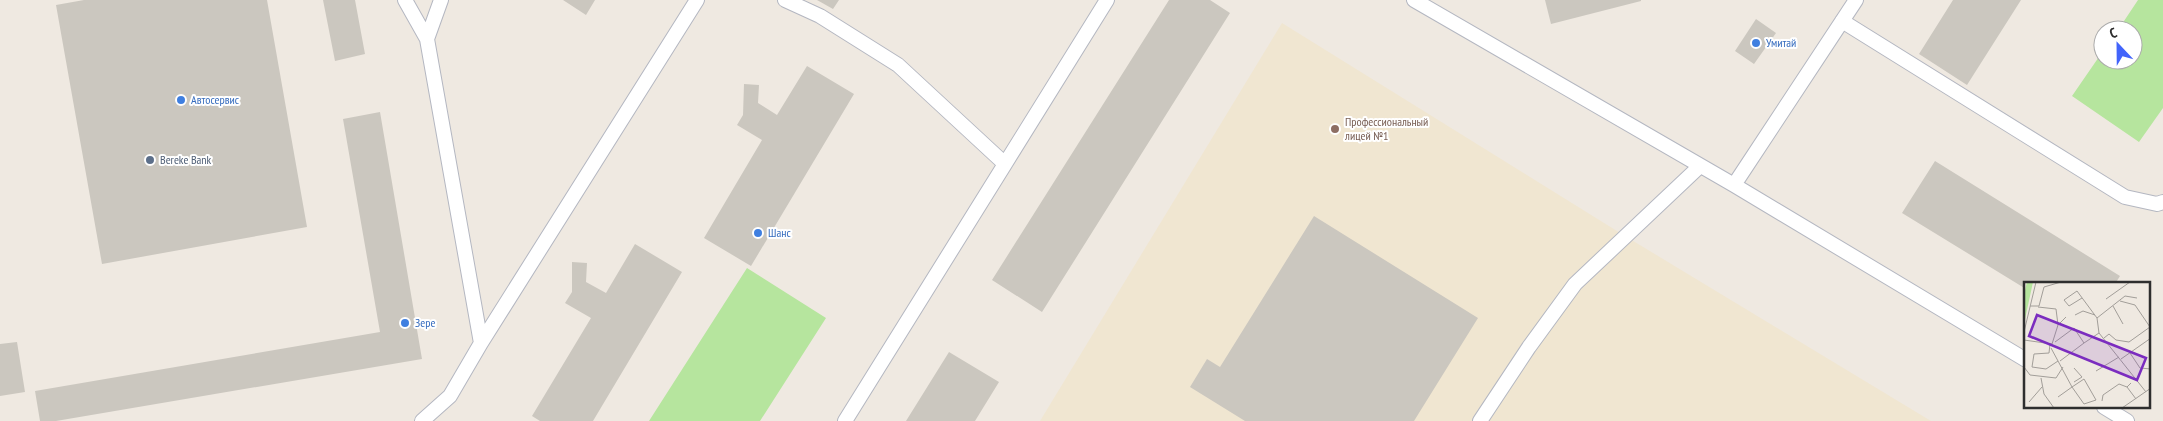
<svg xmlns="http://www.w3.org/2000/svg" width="2163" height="421" font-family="'PT Sans Narrow',sans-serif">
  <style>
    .education { fill: #f0e6d1 }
    .green { fill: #b6e59e }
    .building { fill: #cbc7bf }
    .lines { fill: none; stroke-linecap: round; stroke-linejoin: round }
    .lane-casing { stroke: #b4b7c1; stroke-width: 16 }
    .lane { stroke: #fff; stroke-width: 14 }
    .shop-dot { fill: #3f7fe0; stroke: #fff; stroke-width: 2 }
    .education-dot { fill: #8d6e63; stroke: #fff; stroke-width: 2 }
    .service-dot { fill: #5c6f8a; stroke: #fff; stroke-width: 2 }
    .labels { text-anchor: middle; stroke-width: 4; stroke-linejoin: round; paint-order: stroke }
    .shop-label { font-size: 12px; fill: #366cbe; stroke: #fff; text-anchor: start }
    .education-label { font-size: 12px; fill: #785e54; stroke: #fff; text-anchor: start }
    .service-label { font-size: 12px; fill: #4e5e75; stroke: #fff; text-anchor: start }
    .inset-road { fill: none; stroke: #a29e99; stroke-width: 1 }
    .view { fill: #7b2cbf; fill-opacity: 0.15; stroke: #7b2cbf; stroke-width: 2.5 }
    .inset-edge { fill: none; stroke: #2e2e2e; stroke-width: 2.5 }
  </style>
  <rect width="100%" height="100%" fill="#efe9e1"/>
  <path class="education" d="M1282 23 1625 236 1931 421H1040Z"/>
  <path class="green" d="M2138 0H2163V108L2139 142 2072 96 2103 51V60H2133V30H2118Z
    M747 268 826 318 760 421H649Z"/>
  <path class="building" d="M84 0H267L307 227 102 264 56 5Z
    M323 0H355L365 54 335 61Z
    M563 0H595L586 15Z
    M817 0H839L833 9Z
    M1169 0H1210L1230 13 1042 312 992 280Z
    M1545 0H1641V1L1551 24Z
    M1953 0H2021L1967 85 1919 54Z
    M1756 19 1776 33 1754 64 1735 51Z
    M807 66 854 94 751 266 704 238 762 140 737 125 743 115 744 84 759 85 758 103 777 115Z
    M380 112 422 359 56 421H40L35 391 380 332 343 119Z
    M1935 161 2120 276 2115 284H2026V289L1902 213Z
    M1314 216 1478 318 1414 421H1245L1190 387 1207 359 1220 367Z
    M635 244 682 272 593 421H540L532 416 591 318 565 303 572 292V262L587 263 586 282 606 293Z
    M17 342 25 392 0 396V344Z
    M949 352 999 382 975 421H906Z"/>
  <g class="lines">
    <g class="lane-casing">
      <path id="lane" d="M405 0 427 39
        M785 0 820 16 898 65 1005 164 1107 0
        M1414 0 1734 185 2026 360
        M1842 21 2125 197 2157 204 2163 202
        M1734 185 1856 0
        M481 343 697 0
        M2104 407 2127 421
        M422 421 450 396 481 343 427 39 441 0
        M845 421 1005 164
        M1480 421 1529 347 1575 284 1700 166"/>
    </g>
    <use href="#lane" class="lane"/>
  </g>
  <g class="shop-dot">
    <circle cx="1756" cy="43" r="5"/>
    <circle cx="181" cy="100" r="5"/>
    <circle cx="758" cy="233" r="5"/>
    <circle cx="405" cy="323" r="5"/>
  </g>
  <circle class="education-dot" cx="1335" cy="129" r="5"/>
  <circle class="service-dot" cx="150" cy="160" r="5"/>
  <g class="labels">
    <g class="shop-label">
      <text x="1766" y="47">Умитай</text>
      <text x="191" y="104">Автосервис</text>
      <text x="768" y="237">Шанс</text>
      <text x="415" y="327">Зере</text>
    </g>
    <g class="education-label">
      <text x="1345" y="126">Профессиональный<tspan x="1345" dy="14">лицей №1</tspan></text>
    </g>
    <g class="service-label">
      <text x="160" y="164">Bereke Bank</text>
    </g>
  </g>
  <g transform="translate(2024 282)">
    <rect width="126" height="126" fill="#efe9e1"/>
    <path d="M3 0H9L0 42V12Z" fill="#b6e59e"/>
    <path class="inset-road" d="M58 16 45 24 40 18 53 9 73 36M113 16 101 14 73 36 75 51 122 110M82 17 106 0M6 24H15L20 5 37 0M89 24 99 42M14 25 32 27 34 43M51 33 59 29 71 33M0 50 12 0M80 56 85 52 92 58 105 60 126 45 111 23 96 19M0 58 28 62 34 43 42 35M31 60 50 46 60 61 75 51M26 62 25 71 10 72 8 85 22 87 34 79M27 66 48 105 60 97 72 118 60 122 48 105M106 71 116 86 127 87M97 77 127 56M36 79 60 61M0 85 6 93 32 96 39 85M72 89 95 75M17 96 20 112 30 126M50 100 58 95 50 86M107 101 103 105 112 117M34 115 48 105M78 119 79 113 95 102 103 105M5 120 18 105M98 126 127 106"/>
    <path class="view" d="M13 33 122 76 113 98 5 54Z"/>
    <rect width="126" height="126" class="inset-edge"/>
  </g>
  <g transform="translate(2118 45) rotate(338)"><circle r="24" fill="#ffffff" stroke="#ababab"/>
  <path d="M0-4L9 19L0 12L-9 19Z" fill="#4264fb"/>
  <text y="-8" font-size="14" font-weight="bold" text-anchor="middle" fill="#2e2e2e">С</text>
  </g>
</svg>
